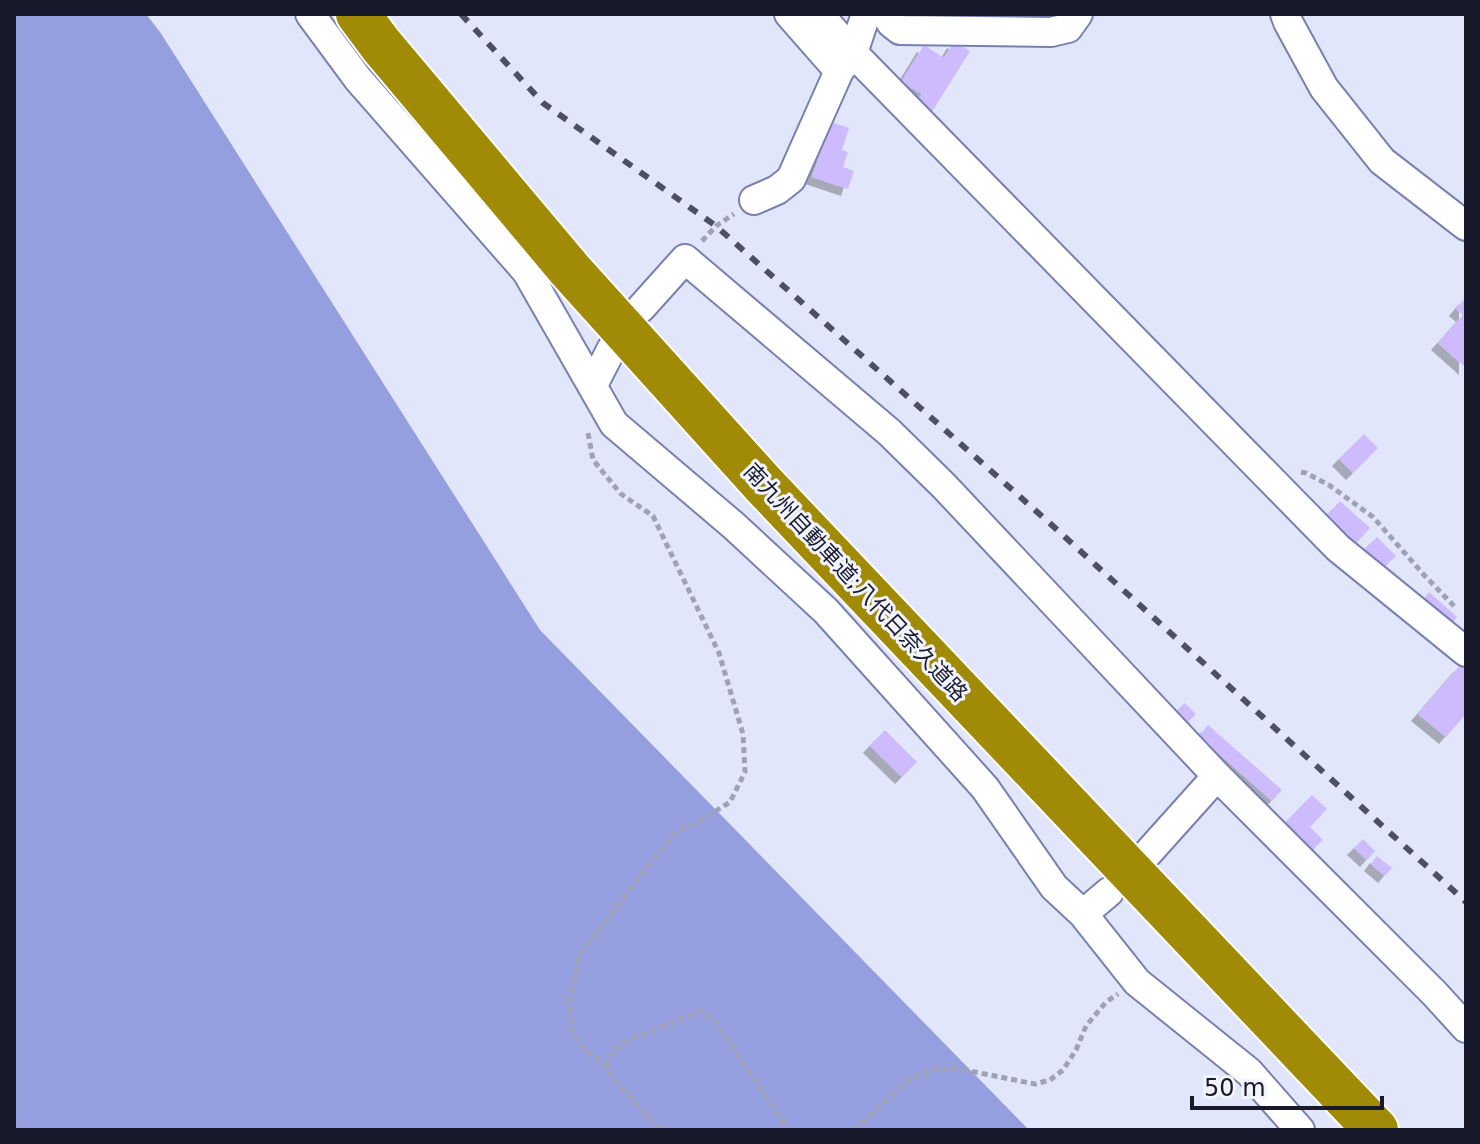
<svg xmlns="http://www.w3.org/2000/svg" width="1480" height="1144" font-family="'DejaVu Sans','Noto Sans JP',sans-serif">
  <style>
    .forest { fill: #959edf }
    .building { fill: #cebbfe; filter: url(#shadow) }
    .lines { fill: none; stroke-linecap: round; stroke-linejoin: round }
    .street-casing { stroke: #7980af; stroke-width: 32 }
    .highway-casing { stroke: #fff; stroke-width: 48 }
    .path { stroke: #9fa2b6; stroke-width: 5; stroke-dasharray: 6 4; stroke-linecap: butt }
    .street { stroke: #fff; stroke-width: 28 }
    .highway { stroke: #a08a06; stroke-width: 44 }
    .rail { stroke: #4d5062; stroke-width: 6; stroke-dasharray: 10 10; stroke-linecap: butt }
    .labels { text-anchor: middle; stroke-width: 6; stroke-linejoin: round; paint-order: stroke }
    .street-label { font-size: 22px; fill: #181a2c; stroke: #f2f4ff }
  </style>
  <defs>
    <filter id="shadow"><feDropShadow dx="-7" dy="7" stdDeviation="0" flood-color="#0004"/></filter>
  </defs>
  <rect width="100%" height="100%" fill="#e2e6fb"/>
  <path class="forest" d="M14 14H146L160 32 540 630 1029 1130H14Z"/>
  <path class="building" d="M954 41 970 51 930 115 914 105 922 94 901 82 924 45 944 58Z
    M831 122 849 128 842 150 848 152 843 167 854 171 848 189 812 177Z
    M1466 297V368L1438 343 1463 315 1456 309Z
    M1364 434 1378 448 1353 473 1339 459Z
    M1340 501 1370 528 1352 548 1322 521Z
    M1377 537 1396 556 1379 572 1360 553Z
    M1429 592 1457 617 1447 629 1419 605Z
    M1460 665 1466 670V714L1446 737 1418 714Z
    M1185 703 1196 714 1187 723 1176 711Z
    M1208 725 1282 790 1272 801 1199 736Z
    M885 730 917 762 902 777 870 746Z
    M1312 795 1327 809 1310 827 1323 840 1313 849 1285 823Z
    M1363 839 1375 851 1367 860 1354 848Z
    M1377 856 1392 868 1385 876 1371 864Z"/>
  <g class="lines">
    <g class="street-casing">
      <path id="street" d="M310 14 358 79 527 272 614 424 733 525 826 611 985 788 1054 887 1083 914 1137 982 1249 1072 1300 1130
        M789 14 839 71
        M819 14 853 53 1338 548 1466 652
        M886 14 891 23 900 30 1051 32 1068 28 1078 14
        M1285 14 1288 22 1324 88 1382 161 1466 226
        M754 200 777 190 791 179 839 71 853 53 866 14
        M641 308 685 259 889 432 944 486 1217 776 1434 993 1466 1028
        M593 385 612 348
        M1148 853 1217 776
        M1083 914 1109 892"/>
    </g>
    <g class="highway-casing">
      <path id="highway" d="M358 14 381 45 570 270 763 484 1376 1130"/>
    </g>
    <path class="path" d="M702 241 716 226 734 214
      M588 433 593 460 621 494 653 516 719 653 743 734 745 772 730 802 700 821 674 833 579 955 570 1002 572 1032 584 1049 607 1067 613 1078 660 1130
      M1301 472 1306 473 1329 485 1373 517 1425 576 1454 606
      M607 1067 609 1056 623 1043 700 1011 714 1020 789 1130
      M854 1130 912 1077 934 1070 955 1068 1035 1084 1050 1080 1063 1070 1076 1050 1086 1026 1106 1002 1118 994"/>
    <use href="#street" class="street"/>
    <use href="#highway" class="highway"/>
    <path class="rail" d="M461 14 543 103 716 226 1054 527 1466 902"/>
  </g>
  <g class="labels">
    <g class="street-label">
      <text transform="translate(856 582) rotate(47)" y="8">南九州自動車道;八代日奈久道路</text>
    </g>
  </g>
  <rect width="1480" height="1144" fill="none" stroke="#181a2c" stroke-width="32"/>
  <path d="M1192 1096v12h190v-12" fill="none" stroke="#181a2c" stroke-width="4"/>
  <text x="1204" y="1096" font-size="24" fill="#181a2c" stroke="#f2f4ff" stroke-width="6" paint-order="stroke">50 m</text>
</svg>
